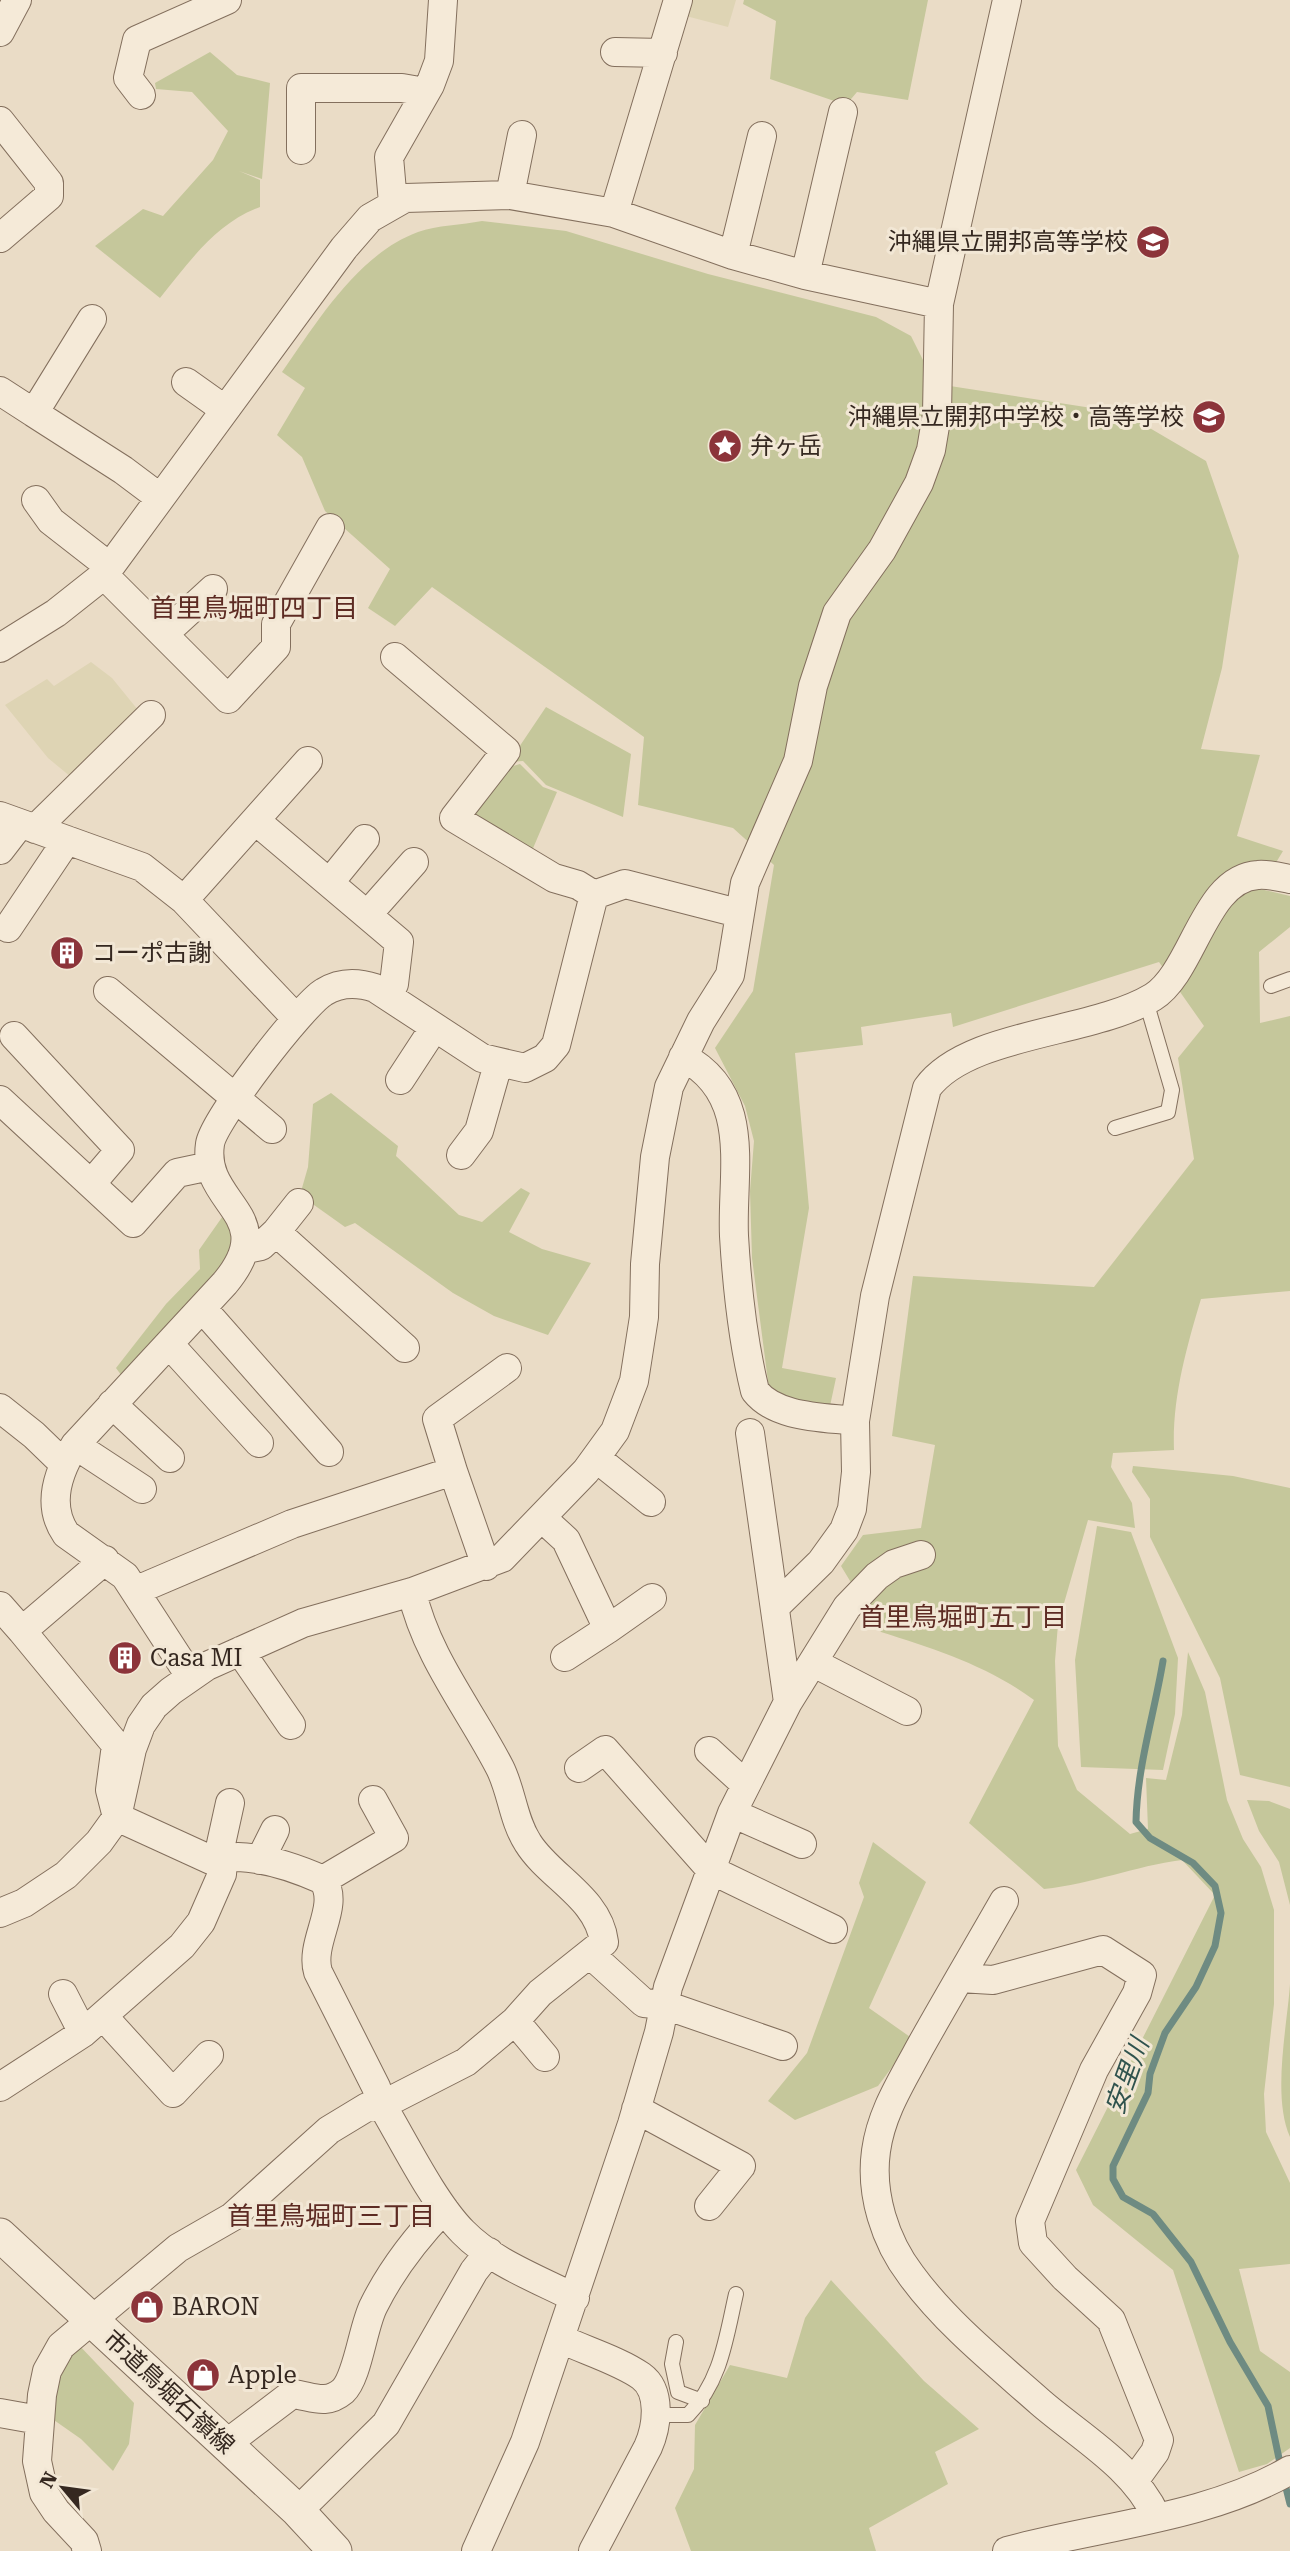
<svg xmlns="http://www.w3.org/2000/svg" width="1290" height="2551" font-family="'Roboto Serif','Noto Sans JP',serif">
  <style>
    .farmland { fill: #ded4b4 }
    .green { fill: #c5c79b }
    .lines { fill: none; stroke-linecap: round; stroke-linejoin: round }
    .stream { stroke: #6e8b82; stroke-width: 7 }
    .service-casing { stroke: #836f5d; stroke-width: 16 }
    .minor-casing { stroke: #836f5d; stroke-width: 30 }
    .tertiary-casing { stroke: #836f5d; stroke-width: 35 }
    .service { stroke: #f5ead8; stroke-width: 14 }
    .minor { stroke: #f5ead8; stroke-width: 28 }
    .tertiary { stroke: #f5ead8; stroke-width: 33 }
    .labels { text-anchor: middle; stroke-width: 6; stroke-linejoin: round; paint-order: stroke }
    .poi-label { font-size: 24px; fill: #352820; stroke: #f2e7d5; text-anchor: start }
    .street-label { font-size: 24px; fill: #352820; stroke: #f2e7d5 }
    .neighbourhood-label { font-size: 26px; fill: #5d2b23; stroke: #f2e7d5 }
    .water-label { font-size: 26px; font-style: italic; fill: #30534e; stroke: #f2e7d5 }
  </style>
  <rect width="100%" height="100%" fill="#eadcc6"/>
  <path class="farmland" d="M690 0H736L728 27 686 16Z
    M91 662 112 678 138 710 71 777 48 758 5 705 47 679 54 686Z"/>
  <path class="green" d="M744 0H928L908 100 857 92 846 105 770 79 776 21 743 4Z
    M210 52 237 75 270 83 262 179 239 171 260 180V207C216 223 189 262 160 298L95 246 143 209 163 216 213 160 228 131 192 92 156 89 155 83Z
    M482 221 566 231 708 274 876 317 911 336 923 360 950 386 1124 413 1206 461 1239 556 1222 668 1201 749 1260 755 1237 836 1283 851 1260 889 1290 896V927L1259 952 1260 1023 1290 1016V1291L1201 1299C1186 1349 1172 1399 1174 1450L1113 1453 1111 1467 1132 1503 1135 1528 1088 1520 1058 1624 1055 1661 1058 1746 1077 1790 1130 1834 1148 1829 1146 1778 1166 1780 1182 1715 1188 1652 1205 1692 1227 1800 1243 1839 1261 1867 1274 1910V2004L1264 2094 1266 2132 1290 2183V2264L1239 2269 1260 2351 1290 2372V2448L1267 2464 1239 2472 1173 2270 1093 2205 1076 2170 1215 1895 1182 1860C1135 1866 1092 1884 1044 1889L969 1823 1034 1700C988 1666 935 1649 881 1632L841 1566 863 1535 921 1528 935 1445 892 1436 913 1276 1094 1287 1194 1159 1178 1058 1204 1026 1159 962 953 1027 951 1013 861 1027 863 1045 795 1053 809 1208 782 1368 836 1378 830 1406 788 1400 769 1389 752 1258 750 1191 754 1141 745 1106 715 1048 753 991 774 865 733 828 638 805 644 737 432 587 395 626 368 608 390 569 325 511 302 457 277 435 305 388 282 372C317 322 358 254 418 232 437 225 462 225 482 221Z
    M546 707 631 754 623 817 546 785 523 761 509 762Z
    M520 764 543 787 557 792 531 853 473 823V812L503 769Z
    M331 1093 398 1146 396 1156 459 1215 482 1222 521 1188 530 1193 509 1232 542 1249 591 1263 548 1335 494 1316 453 1293 355 1223 345 1227 300 1195 308 1167 313 1104Z
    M225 1213 239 1244 223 1274 124 1379 116 1368 166 1304 200 1269 199 1250Z
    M1133 1466 1233 1476 1290 1488V1787L1240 1775 1220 1678 1150 1537V1499L1132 1472Z
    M1097 1526 1131 1532 1178 1658 1175 1714 1163 1770 1081 1767 1075 1660Z
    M1247 1800 1269 1801 1290 1809V1905L1279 1862 1259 1831Z
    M873 1842 926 1882 869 2008 913 2039 878 2086 795 2120 768 2101 807 2053 864 1897 859 1883Z
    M1290 1984V2137C1272 2096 1287 2028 1290 1984Z
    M831 2280 924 2381 979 2429 935 2452 948 2484 869 2528 876 2551H691L675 2508 694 2469 695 2425 730 2365 787 2378 805 2318Z
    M77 2343 134 2403 129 2444 113 2471 81 2439 51 2418 61 2361Z"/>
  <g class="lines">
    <path class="stream" d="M1163 1661C1154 1715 1137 1767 1136 1822L1150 1838 1193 1863 1215 1886 1221 1913 1215 1946 1196 1987 1165 2033 1150 2074 1148 2093 1113 2166V2179L1123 2197 1153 2214 1191 2262 1230 2342 1268 2406 1281 2468
      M1284 2480 1290 2504"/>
    <g class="service-casing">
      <path id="service" d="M1271 986 1290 979
        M1115 1128 1168 1112 1172 1090 1146 1001
        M676 2342 672 2364 678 2392 702 2401
        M657 2415H688C721 2382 726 2338 736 2294"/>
    </g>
    <g class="minor-casing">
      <path id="minor" d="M0 32 17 0
        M615 52 663 53
        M141 95 128 78 137 40 227 0
        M0 121 49 183V196L0 238
        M301 150V88H402L425 92
        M510 195 522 135
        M393 203 389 157 430 85 439 61 443 0
        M614 213 678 0
        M733 255 762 136
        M805 275 843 112
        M92 319 34 413 123 470 159 497
        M186 382 224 409
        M0 391 34 413
        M36 500 51 521 110 567
        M104 575 228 699 276 647V624L330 528
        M165 633 213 589
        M0 648 56 613 104 575 344 248 370 218 405 198 510 195 614 213 733 255 805 275 939 304
        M395 657 506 751 454 818 554 878 578 885 594 895
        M0 816 142 867 184 900 295 1017
        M256 821 399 942 394 984 388 996
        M35 829 151 715
        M0 850 20 824
        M330 882 365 839
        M184 900 308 761
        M368 914 414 862
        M8 928 67 840
        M108 991 272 1129
        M14 1036 120 1150 91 1184
        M683 1057C754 1094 731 1172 734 1236 737 1287 743 1342 755 1391 776 1418 824 1417 855 1421
        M400 1080 434 1028
        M0 1100 133 1223 177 1173 210 1166
        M461 1155 479 1131 498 1064
        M276 1232 299 1203
        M247 1249 261 1246 276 1232 405 1348
        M202 1308 329 1452
        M169 1344 259 1443
        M112 1404 170 1458
        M0 1408 34 1435 64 1464
        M750 1433 788 1702
        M75 1445 142 1489
        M596 1458 651 1502
        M453 1471 437 1419 507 1368
        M543 1519 566 1540 608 1629 652 1598
        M105 1560 22 1631 116 1745 110 1790 117 1817 211 1860C222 1861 227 1857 238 1857 267 1858 296 1868 323 1880 341 1906 309 1942 318 1972L376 2087 382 2105C404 2142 434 2203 463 2232 492 2262 538 2279 575 2298
        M137 1590 292 1524 453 1471 486 1566
        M0 1606 22 1631
        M775 1607 821 1562 844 1530 852 1509 856 1472 855 1421 875 1296 927 1088C968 1032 1092 1034 1153 997 1194 971 1204 878 1258 875 1268 874 1280 877 1290 879
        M240 1651 291 1725
        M565 1657 608 1629
        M814 1663 907 1711
        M190 1676 125 1576 66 1534C46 1505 58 1472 75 1445L225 1283C282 1214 201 1205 210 1144 213 1121 303 1004 324 992 340 982 357 982 375 988L482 1058 525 1068 545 1058 556 1045 594 895 625 884 738 913
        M709 1751 745 1784
        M579 1768 605 1750 711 1870 833 1929
        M732 1813 802 1844
        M260 1860 275 1830
        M323 1880 394 1838 373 1800
        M1004 1901C976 1950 947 1999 919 2049 902 2081 881 2113 876 2151 870 2194 885 2241 911 2275 946 2323 996 2363 1040 2402 1079 2436 1134 2467 1156 2516
        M0 1913 24 1903 66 1875 99 1842 117 1817 132 1749 141 1725 154 1706 171 1691 207 1666 303 1623 412 1592 502 1558 586 1471 615 1431 634 1381 644 1317 645 1264 655 1157 669 1087 701 1021 730 975 745 883 798 761 813 686 837 613 882 550 919 483 931 450 937 414 939 304 1007 0
        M591 1955 644 2003 665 2005 783 2046
        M960 1978 993 1980 1103 1950 1142 1975 1137 1993 1094 2070 1030 2221 1033 2243 1065 2278 1111 2320 1159 2440 1155 2452 1134 2481
        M63 1994 83 2033
        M103 2016 173 2093 209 2055
        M515 2021 545 2057
        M0 2087 83 2033 182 1946 201 1922 222 1874 223 1862 219 1853 230 1803
        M636 2109 741 2166 709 2206
        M561 2339C584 2350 620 2361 641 2376 662 2391 657 2427 648 2447L593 2551
        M0 2413 39 2420
        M226 2444 292 2394C312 2396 325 2406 343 2391 358 2377 363 2325 374 2305 392 2269 416 2238 444 2209
        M298 2511 386 2424 474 2271 489 2252
        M87 2551 84 2541 56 2511 44 2493 37 2461 42 2395 47 2371 61 2346 178 2248 232 2217 329 2130 367 2107 382 2105 466 2062 515 2021 540 1993 604 1942C599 1898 549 1877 528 1843 513 1820 512 1792 500 1768 471 1711 426 1656 412 1592
        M476 2551 525 2442 632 2124 659 2032 668 1987 732 1813 788 1702 847 1607 877 1576 894 1564 921 1555
        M1007 2551C1098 2526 1209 2518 1290 2470"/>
    </g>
    <g class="tertiary-casing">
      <path id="tertiary" d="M0 2235 298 2511 335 2551"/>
    </g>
    <use href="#service" class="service"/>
    <use href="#minor" class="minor"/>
    <use href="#tertiary" class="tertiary"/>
  </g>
  <defs>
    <g id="school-disc" transform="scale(1.75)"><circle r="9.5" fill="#8c343a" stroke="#f2e7d5"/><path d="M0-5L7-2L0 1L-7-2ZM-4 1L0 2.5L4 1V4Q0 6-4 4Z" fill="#fff"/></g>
    <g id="sight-disc" transform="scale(1.75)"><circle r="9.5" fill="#8c343a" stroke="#f2e7d5"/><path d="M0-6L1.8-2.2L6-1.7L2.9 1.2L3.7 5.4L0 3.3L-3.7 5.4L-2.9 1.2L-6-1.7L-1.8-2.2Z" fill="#fff"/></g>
    <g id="building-disc" transform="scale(1.75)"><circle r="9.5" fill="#8c343a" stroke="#f2e7d5"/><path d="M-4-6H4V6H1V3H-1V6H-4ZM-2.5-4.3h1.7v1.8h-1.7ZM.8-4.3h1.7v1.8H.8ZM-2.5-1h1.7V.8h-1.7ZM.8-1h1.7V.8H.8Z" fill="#fff"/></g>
    <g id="shop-disc" transform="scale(1.75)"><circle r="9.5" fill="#8c343a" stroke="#f2e7d5"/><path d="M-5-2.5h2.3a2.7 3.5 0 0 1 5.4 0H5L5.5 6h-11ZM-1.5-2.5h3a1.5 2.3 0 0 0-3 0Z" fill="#fff"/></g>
  </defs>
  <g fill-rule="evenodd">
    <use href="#school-disc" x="1153" y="242"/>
    <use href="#school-disc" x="1209" y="417"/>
    <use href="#sight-disc" x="725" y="446"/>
    <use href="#building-disc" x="67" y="953"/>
    <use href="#building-disc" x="125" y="1658"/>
    <use href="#shop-disc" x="147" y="2307"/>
    <use href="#shop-disc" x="203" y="2375"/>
  </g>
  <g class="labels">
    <g class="poi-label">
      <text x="1128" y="250" text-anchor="end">沖縄県立開邦高等学校</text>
      <text x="1184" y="425" text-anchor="end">沖縄県立開邦中学校・高等学校</text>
      <text x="750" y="454">弁ヶ岳</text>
      <text x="92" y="961">コーポ古謝</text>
      <text x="150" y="1666">Casa MI</text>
      <text x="172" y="2315">BARON</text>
      <text x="228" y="2383">Apple</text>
    </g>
    <g class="street-label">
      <text transform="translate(169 2392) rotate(43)" y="8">市道鳥堀石嶺線</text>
    </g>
    <g class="neighbourhood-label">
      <text x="254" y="617">首里鳥堀町四丁目</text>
      <text x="963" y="1626">首里鳥堀町五丁目</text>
      <text x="331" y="2225">首里鳥堀町三丁目</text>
    </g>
    <g class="water-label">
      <text transform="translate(1127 2076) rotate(-70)" y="9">安里川</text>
    </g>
  </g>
  <g transform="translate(63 2488) rotate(299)" stroke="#f2e7d5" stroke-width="5" paint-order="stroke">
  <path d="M0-5L12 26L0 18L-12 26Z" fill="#352820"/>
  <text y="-10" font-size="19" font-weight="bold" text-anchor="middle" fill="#352820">N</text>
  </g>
</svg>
